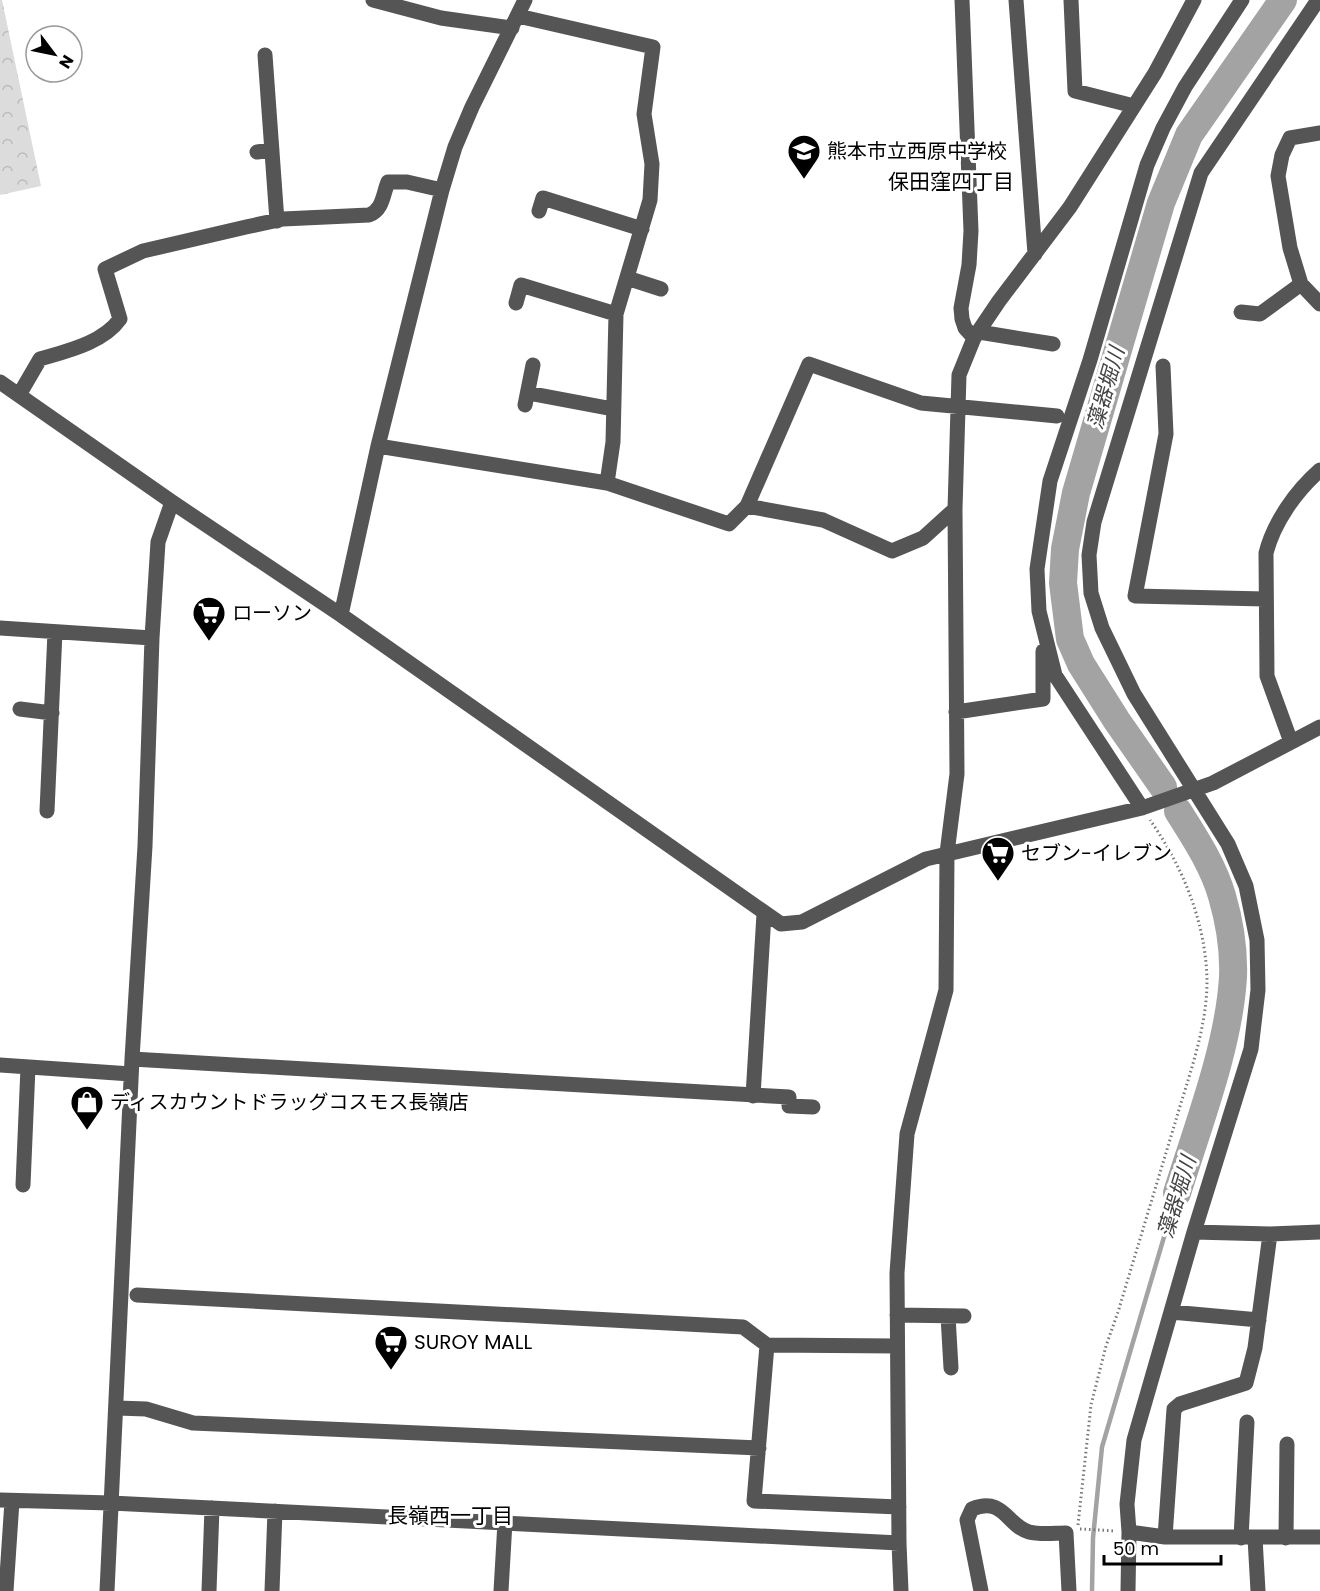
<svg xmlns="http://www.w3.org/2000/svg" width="1320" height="1591" font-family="Poppins,'Noto Sans JP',sans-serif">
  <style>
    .park { fill: url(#park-crowns) }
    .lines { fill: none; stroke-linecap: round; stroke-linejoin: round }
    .stream { stroke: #a3a3a3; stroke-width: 4.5 }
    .river { stroke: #a3a3a3; stroke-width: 28 }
    .path { stroke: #777; stroke-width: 3; stroke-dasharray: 1.5 3; stroke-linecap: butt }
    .minor { stroke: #555; stroke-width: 15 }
    .labels { text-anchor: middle; stroke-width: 6; stroke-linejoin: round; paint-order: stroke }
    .poi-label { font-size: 20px; fill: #000; stroke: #fff; text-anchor: start }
    .neighbourhood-label { font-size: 21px; fill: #000; stroke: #fff }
    .water-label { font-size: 21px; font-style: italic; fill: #444; stroke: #fff }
  </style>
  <defs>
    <pattern id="park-crowns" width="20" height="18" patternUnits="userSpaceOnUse" patternTransform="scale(1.5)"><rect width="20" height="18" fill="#dcdcdc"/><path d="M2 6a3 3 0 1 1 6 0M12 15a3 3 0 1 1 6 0" fill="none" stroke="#bbb"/></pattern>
  </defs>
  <rect width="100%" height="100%" fill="#fff"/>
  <path class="park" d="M0 0H2L41 186 0 195Z"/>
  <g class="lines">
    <path class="stream" d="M1092 1591 1093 1538 1102 1447 1177 1193"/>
    <path class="river" d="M1163 787 1117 721 1081 664 1070 639 1063 583 1065 549 1076 493 1161 203 1189 135 1283 0
      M1177 1193C1198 1126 1229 1046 1233 977 1234 951 1229 920 1222 896 1213 865 1195 838 1178 811"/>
    <path class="path" d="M1078 1525 1091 1405 1106 1346 1118 1312C1137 1249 1156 1186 1175 1123 1188 1078 1207 1029 1207 981 1206 923 1183 867 1150 820
      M1080 1529 1115 1531"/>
    <path class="minor" d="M373 0 441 18 512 28
      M962 0 971 231 969 265 961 308 962 319 965 328 974 338
      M1016 0 1035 254
      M1071 0 1075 91 1134 106
      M518 16 653 47 644 114 652 164 650 200 616 314 613 442 607 483
      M265 55 277 221
      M1320 133 1290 138 1282 155 1278 176 1290 248 1301 284 1320 304
      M257 152 272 150
      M539 211 543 198 642 229
      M627 278 661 289
      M516 303 521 285 616 314
      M1241 312 1260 314 1301 284
      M979 332 1053 344
      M1163 366 1166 434 1135 596 1265 599
      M0 382 172 502 341 615 781 924 802 922 926 859 1142 808 1213 783 1320 727
      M528 393 613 409
      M19 395 40 359C67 351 103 343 120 319L105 269 143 251 246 227 283 219 369 215C383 210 383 194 388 182H407L442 190
      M525 405 533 365
      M378 446 607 483 729 524 747 506 809 364 921 403 1057 416
      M747 506 823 520 892 551 923 538 955 509
      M341 615 378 446 442 190 455 147 472 107 525 0
      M0 628 152 638
      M20 709 52 713
      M956 712 1043 699V651
      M1291 742 1267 676 1266 553C1274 522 1296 491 1320 470
      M1142 808 1055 675 1039 611 1037 569 1050 481 1090 360 1147 165 1163 128 1185 87 1242 0
      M47 811 55 632
      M132 1059 789 1097V1106L813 1107
      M0 1065 131 1074
      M753 1096 764 914
      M23 1185 28 1067
      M1194 1232 1270 1234 1320 1232
      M1270 1234 1255 1348 1246 1383 1180 1404 1174 1409 1165 1537H1320
      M137 1295 743 1327 767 1345
      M1171 1312 1259 1320
      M897 1315 964 1316
      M948 1316 951 1368
      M897 1346 767 1345 754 1501 899 1507
      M117 1408 146 1409 193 1423 759 1448
      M0 1500 111 1503 899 1543
      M1129 1532 1165 1537
      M1241 1538 1247 1422
      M1255 1538 1258 1591
      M1286 1538 1287 1444
      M6 1591 12 1501
      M107 1591 132 1059 145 846 152 638 158 542 172 502
      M209 1591 212 1508
      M272 1591 275 1511
      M501 1591 505 1522
      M901 1591 899 1543 897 1273 907 1134 946 990 947 853 957 774 955 509 959 375 974 338 999 301 1070 207 1155 73 1194 0
      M981 1591 967 1520 972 1509C1004 1496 1007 1526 1029 1532 1040 1535 1055 1533 1066 1533L1069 1591
      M1128 1591 1129 1532 1127 1504 1134 1440 1194 1232 1251 1049 1258 990 1257 940 1246 886 1228 844 1134 694 1102 628 1091 593 1089 555 1094 522 1201 173 1318 0"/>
  </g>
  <defs>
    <g id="school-pin" transform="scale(1.725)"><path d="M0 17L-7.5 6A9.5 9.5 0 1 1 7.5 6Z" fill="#000" stroke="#fff"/><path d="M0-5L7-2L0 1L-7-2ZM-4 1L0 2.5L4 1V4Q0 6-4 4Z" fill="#fff"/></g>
    <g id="supermarket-pin" transform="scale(1.725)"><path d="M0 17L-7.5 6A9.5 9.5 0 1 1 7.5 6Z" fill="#000" stroke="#fff"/><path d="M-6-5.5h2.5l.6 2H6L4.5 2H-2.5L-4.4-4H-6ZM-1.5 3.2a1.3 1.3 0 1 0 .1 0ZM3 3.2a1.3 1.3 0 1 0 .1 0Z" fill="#fff"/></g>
    <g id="shop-pin" transform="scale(1.725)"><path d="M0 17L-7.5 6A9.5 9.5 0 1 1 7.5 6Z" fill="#000" stroke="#fff"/><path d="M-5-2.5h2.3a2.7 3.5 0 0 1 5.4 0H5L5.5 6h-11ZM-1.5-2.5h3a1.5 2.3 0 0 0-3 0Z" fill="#fff"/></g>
  </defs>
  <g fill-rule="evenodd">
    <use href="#school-pin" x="804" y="151"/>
    <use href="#supermarket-pin" x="209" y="613"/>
    <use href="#supermarket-pin" x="998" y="853"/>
    <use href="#shop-pin" x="87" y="1102"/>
    <use href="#supermarket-pin" x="391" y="1342"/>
  </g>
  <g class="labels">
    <g class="poi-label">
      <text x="827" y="158">熊本市立西原中学校</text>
      <text x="232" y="620">ローソン</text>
      <text x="1021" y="860">セブン-イレブン</text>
      <text x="110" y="1109">ディスカウントドラッグコスモス長嶺店</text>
      <text x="414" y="1349">SUROY MALL</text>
    </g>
    <g class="neighbourhood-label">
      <text x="951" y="189">保田窪四丁目</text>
      <text x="450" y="1523">長嶺西一丁目</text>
    </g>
    <g class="water-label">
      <text transform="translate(1106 388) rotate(-74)" y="7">藻器堀川</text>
      <text transform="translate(1177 1197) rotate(-73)" y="7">藻器堀川</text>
    </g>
  </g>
  <g transform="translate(54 54) rotate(122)"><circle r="28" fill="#ffffff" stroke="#999999" stroke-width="1.5"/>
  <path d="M0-4.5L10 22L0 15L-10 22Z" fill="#000000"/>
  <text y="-9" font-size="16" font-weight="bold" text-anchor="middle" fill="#000000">N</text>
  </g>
  <path d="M1104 1555v9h117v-9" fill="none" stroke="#000000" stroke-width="3"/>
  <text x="1113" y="1555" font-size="18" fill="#000000" stroke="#ffffff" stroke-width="4.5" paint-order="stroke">50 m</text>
</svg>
